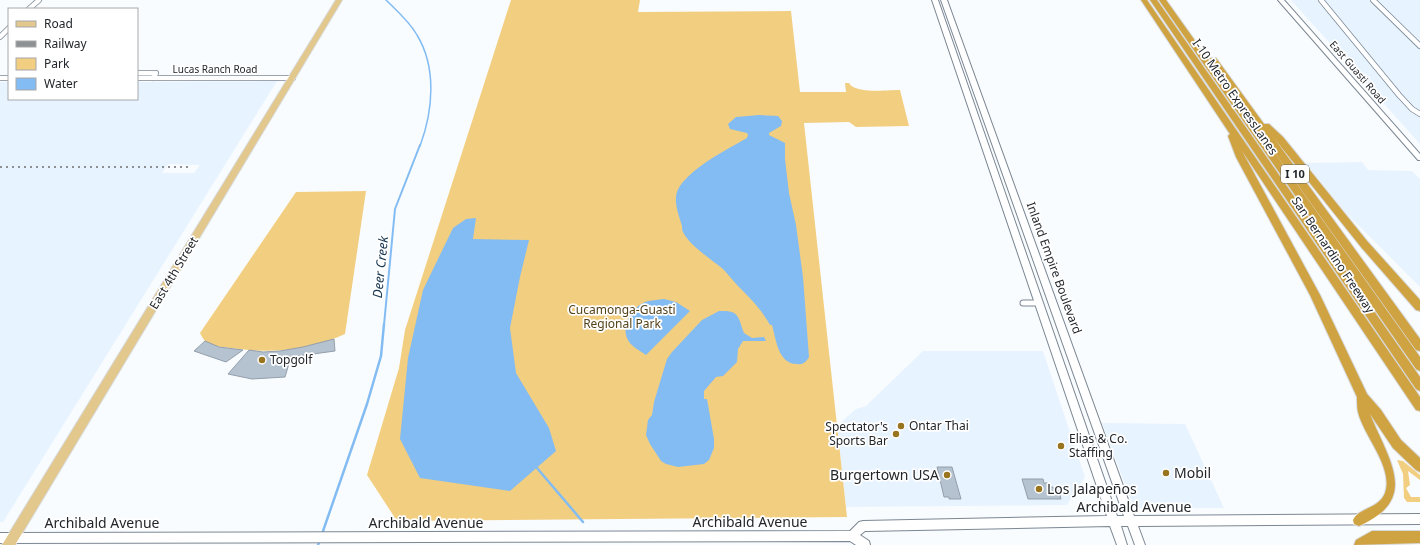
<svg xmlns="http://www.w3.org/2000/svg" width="1420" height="545" font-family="'Noto Sans',sans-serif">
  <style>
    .built { fill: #e7f3fe; fill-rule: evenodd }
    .green { fill: #f2ce81 }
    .water { fill: #83bcf2 }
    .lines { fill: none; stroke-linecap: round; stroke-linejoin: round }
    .stream-far2 { stroke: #83bcf2; stroke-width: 1.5 }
    .stream-far1 { stroke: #83bcf2; stroke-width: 2 }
    .stream { stroke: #83bcf2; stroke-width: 2.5 }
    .building { fill: #b5c2cf; stroke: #939fab }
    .minor-far1-casing { stroke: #7b8793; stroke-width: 6 }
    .minor-casing { stroke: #7b8793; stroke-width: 7 }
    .secondary-casing { stroke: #7b8793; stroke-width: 2 }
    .primary-casing { stroke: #d7d8d9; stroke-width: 2 }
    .motorway-casing { stroke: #d7d8d9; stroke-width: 2 }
    .minor-far1 { stroke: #fff; stroke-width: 4.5 }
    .minor { stroke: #fff; stroke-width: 5 }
    .secondary { fill: #fff; fill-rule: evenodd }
    .primary { fill: #e2c88d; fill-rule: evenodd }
    .motorway { fill: #cfa341; fill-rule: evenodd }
    .rail { stroke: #8d9194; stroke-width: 2; stroke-dasharray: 2 4; stroke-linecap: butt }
    .poi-dot { fill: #98741e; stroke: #fff; stroke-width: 1.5 }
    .labels { text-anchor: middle; stroke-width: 3.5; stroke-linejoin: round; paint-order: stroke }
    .far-street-label { font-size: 10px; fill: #22262b; stroke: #fff }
    .shield { fill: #fff; stroke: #64676b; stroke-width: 1 }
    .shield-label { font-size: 11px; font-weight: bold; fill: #22262b }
    .street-label { font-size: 12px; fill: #22262b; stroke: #fff }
    .park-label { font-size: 12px; fill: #54421a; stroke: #fff }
    .poi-label { font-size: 12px; fill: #22262b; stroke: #fff; text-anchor: start }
    .water-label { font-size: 13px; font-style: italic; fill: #173651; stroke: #fff }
    .near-poi-label { font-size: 14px; fill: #22262b; stroke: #fff; text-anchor: start }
    .near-street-label { font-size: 14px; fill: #22262b; stroke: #fff }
  </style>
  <rect width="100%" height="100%" fill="#f9fcfe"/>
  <path class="built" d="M1291 0H1420V144Z
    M277 81 3 522H0V82H9V99H137V82ZM168 164 200 165 194 173H162Z
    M1362 162 1368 170 1412 171 1420 179V287L1348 215 1306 163Z
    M923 351H1043L1085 477 1067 505 846 507 837 426 856 409 866 406Z
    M1102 423 1185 424 1224 508H1134Z"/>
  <path class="green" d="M511 0H640L638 12 791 11 800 92H846L845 83H849C855 94 888 90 900 90L909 126 856 127 849 122 804 123 847 517 397 521 367 475 399 368 405 330Z
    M366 191 345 334C310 351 269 354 231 348 223 347 212 347 205 341 203 339 201 335 200 333L296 192Z
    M1397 460 1403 461 1420 475V480L1408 471 1410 485 1406 488 1411 497H1420V502H1407L1404 498 1403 474Z"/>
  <path class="water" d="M759 115 778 116 782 121 781 126 769 133V135L785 143V159L789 193 796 225 803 277 809 357C806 362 803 365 797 364 778 364 776 339 772 325H770C761 309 752 300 739 287 734 282 729 275 723 269 711 259 690 246 683 232 682 230 682 228 682 226 679 215 671 198 680 186 694 166 726 150 747 138L748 135 747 133 730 129 728 124 736 117Z
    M476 218 473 239 529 240 520 277 510 328 516 373 549 428 556 451 510 491 420 478 400 439 408 358 423 290 453 228 466 219Z
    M664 299 676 302 690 311 646 355C642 352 636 349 633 346 617 332 629 309 645 302 651 300 658 300 664 299Z
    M719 311C740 310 738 317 744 333L752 338 764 337 766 341H743L738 349 737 362 723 376 716 377 704 391V399H707L714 439V448L709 460 704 464 678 467 666 464 661 461 650 444 646 435 648 420 652 415 654 402 667 359 672 352 702 320Z"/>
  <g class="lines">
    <path class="stream-far2" d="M386 0C397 11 409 21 417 35 437 68 433 111 420 146"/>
    <path class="stream-far1" d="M384 325 395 209 420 145"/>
    <path class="stream" d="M537 468 583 522
      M322 534 367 404 381 356 384 324
      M318 545 320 540"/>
  </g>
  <path class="building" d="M334 339 335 351 291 357 285 377 252 379 228 374 249 350 263 352 280 351 303 347Z
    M205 341 219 347 243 350 226 362 194 351Z
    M937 467H952L961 499H949V497H944Z
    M1022 479H1043L1044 483H1048L1049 487H1053L1054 491H1059L1061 499H1028Z"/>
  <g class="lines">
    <g class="minor-far1-casing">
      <path id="minor-far1" d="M1321 0 1399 95 1412 109 1420 114
        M1373 0 1420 46
        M29 9 39 0
        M0 37 9 28
        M137 73H156L153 78
        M0 78H9
        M137 78H293"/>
    </g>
    <g class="minor-casing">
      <path id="minor" d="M1023 303H1039"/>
    </g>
    <g class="secondary-casing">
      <path id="secondary" d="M932 0H938L1117 516H1124L941 0H947L1134 516 1420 514V524L1138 526 1145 545H1135L1128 526H1121L1127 545H1117L1110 526 865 531 860 535 869 541 870 545H856L850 541 0 543V533L850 531 859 522 863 521 1107 516Z
        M1278 0H1284L1420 154V160H1418Z"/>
    </g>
    <g class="primary-casing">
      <path id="primary" d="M336 0H342L15 545H2Z"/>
    </g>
    <g class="motorway-casing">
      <path id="motorway" d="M1141 0H1147L1420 397V411L1416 410 1242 151 1320 295 1367 394 1381 410 1401 440 1420 458V472L1416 470 1393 448 1370 414C1389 461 1420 499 1359 526L1354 524 1353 520C1358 508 1379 509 1385 493 1394 467 1364 437 1358 412 1357 408 1357 402 1357 397L1310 295 1236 157 1228 136 1230 134Z
        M1150 0H1157L1420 377V391L1416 389Z
        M1159 0H1166L1420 357V371L1416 369Z
        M1210 58H1216L1264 124H1269L1283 137 1367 241 1420 300V311L1416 310 1361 247 1274 138 1420 339V351L1416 350 1210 62Z
        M1372 531H1420V543L1354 545 1356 540Z"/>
    </g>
    <use href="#minor-far1" class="minor-far1"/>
    <use href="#minor" class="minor"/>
    <use href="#secondary" class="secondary"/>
    <use href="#primary" class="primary"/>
    <use href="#motorway" class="motorway"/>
    <path class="rail" d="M0 167H188"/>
  </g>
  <g class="poi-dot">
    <circle cx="262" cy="360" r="4"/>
    <circle cx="901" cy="426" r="4"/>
    <circle cx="896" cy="434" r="4"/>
    <circle cx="1061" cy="446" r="4"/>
    <circle cx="1166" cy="473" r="4"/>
    <circle cx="947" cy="475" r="4"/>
    <circle cx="1039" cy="489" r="4"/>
  </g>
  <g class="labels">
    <g class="far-street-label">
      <text x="215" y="73">Lucas Ranch Road</text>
      <text transform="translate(1358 72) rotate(49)" y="4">East Guasti Road</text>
    </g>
    <rect class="shield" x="1281" y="165" width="28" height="18" rx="3"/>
    <g class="shield-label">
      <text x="1295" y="178">I 10</text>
    </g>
    <g class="street-label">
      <text transform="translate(1235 97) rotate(55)" y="4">I-10 Metro ExpressLanes</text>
      <text transform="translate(1333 255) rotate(56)" y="4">San Bernardino Freeway</text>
      <text transform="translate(1054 268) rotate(70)" y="4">Inland Empire Boulevard</text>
      <text transform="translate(174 273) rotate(-59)" y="4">East 4th Street</text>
    </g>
    <g class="park-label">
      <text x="622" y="314">Cucamonga-Guasti<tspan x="622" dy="14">Regional Park</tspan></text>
    </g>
    <g class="poi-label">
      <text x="270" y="364">Topgolf</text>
      <text x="909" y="430">Ontar Thai</text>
      <text x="888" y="431" text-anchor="end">Spectator's<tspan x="888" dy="14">Sports Bar</tspan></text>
      <text x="1069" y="443">Elias &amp; Co.<tspan x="1069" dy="14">Staffing</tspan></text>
    </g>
    <g class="water-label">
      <text transform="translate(380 267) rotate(-84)" y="5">Deer Creek</text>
    </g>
    <g class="near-poi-label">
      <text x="1174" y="478">Mobil</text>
      <text x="939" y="480" text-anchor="end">Burgertown USA</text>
      <text x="1047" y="494">Los Jalapeños</text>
    </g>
    <g class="near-street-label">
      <text x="1134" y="512">Archibald Avenue</text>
      <text x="750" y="527">Archibald Avenue</text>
      <text x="102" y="528">Archibald Avenue</text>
      <text x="426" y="528">Archibald Avenue</text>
    </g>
  </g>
  <rect x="8" y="8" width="130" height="92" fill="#ffffff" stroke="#a7a8aa"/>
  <rect x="16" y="21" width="20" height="6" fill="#e2c88d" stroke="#a7a8aa"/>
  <text x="44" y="28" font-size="12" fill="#22262b">Road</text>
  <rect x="16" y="41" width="20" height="6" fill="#8d9194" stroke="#a7a8aa"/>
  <text x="44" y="48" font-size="12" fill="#22262b">Railway</text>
  <rect x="16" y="58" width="20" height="12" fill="#f2ce81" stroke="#a7a8aa"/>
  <text x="44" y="68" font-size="12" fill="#22262b">Park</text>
  <rect x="16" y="78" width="20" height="12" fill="#83bcf2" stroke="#a7a8aa"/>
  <text x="44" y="88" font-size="12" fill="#22262b">Water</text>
</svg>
